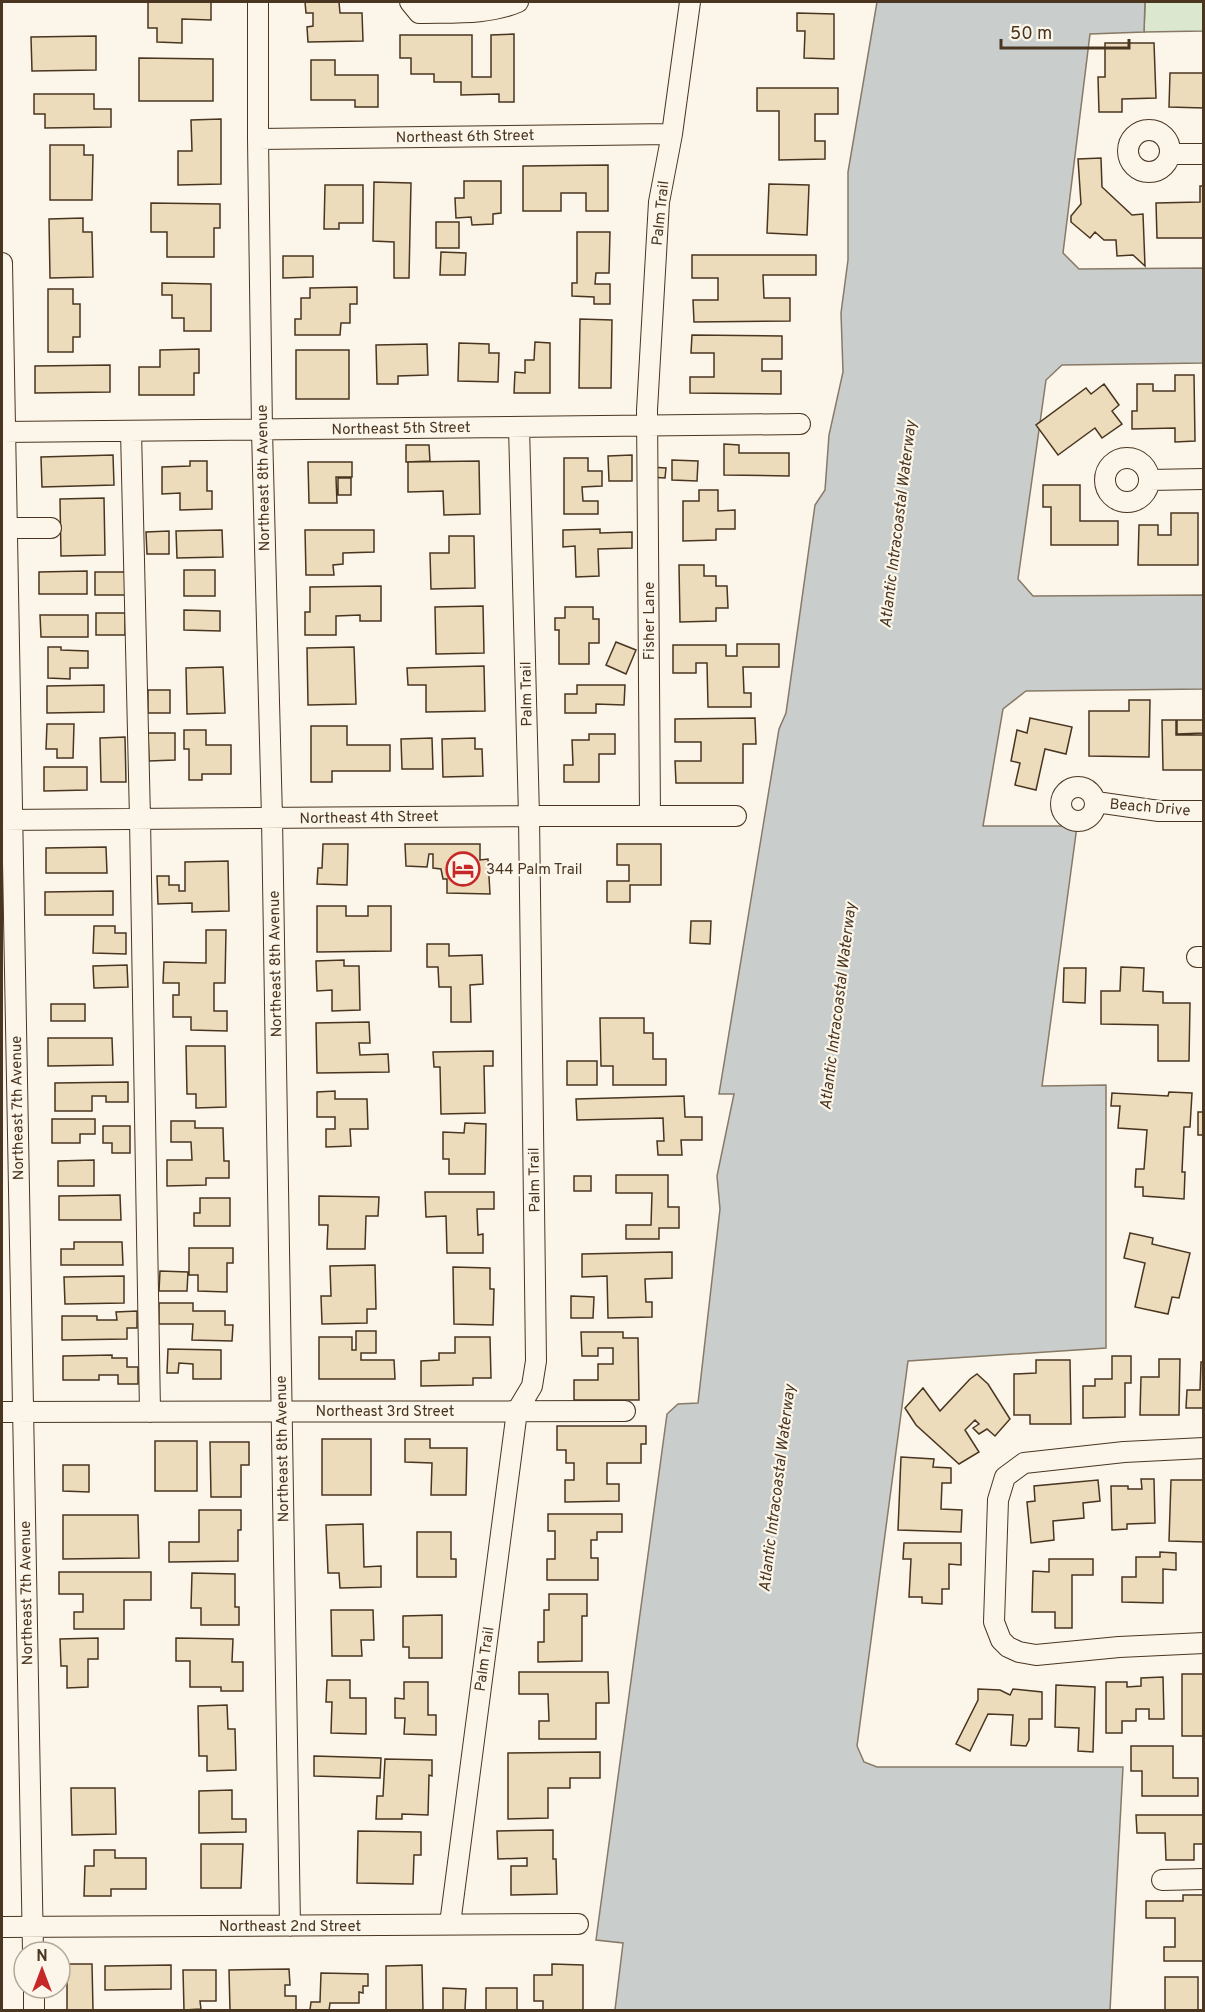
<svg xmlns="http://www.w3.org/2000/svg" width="1205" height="2012" font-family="Overpass,sans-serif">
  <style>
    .green { fill: #dce7d0; stroke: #887966; stroke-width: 1.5 }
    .water { fill: #c9cecd; stroke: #887966; stroke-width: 1.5 }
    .building { fill: #ecdcbc; stroke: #4a3520; stroke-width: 1.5 }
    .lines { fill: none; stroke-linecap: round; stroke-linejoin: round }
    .minor-casing { stroke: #4a3520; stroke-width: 22 }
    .minor { stroke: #fbf6e9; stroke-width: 20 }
    .labels { text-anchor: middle; stroke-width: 4.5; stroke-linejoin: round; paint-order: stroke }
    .street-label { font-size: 15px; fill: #4a3520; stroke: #fbf6e9 }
    .poi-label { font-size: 15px; fill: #4a3520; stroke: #fbf6e9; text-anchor: start }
    .water-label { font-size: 16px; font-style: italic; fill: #4a3520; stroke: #fbf6e9 }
  </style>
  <rect width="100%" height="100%" fill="#fbf6e9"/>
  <path class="green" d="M1145 2H1203V31L1144 32Z"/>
  <path class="water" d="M877 2H1145L1144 32 1090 34 1063 253 1079 269 1203 268V363L1062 365 1046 380 1018 579 1033 596 1203 595V689L1026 691 1003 709 983 826H1077L1042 1086 1106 1085V1348L908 1361 857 1746 864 1762 877 1767H1123L1110 2010H615L623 1943 596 1940 667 1414 678 1404 698 1403 720 1209 717 1176 734 1094H719L779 729 786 713 815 505 825 490 829 435 843 372 841 313 848 260V172Z"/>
  <path class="building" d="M148 2H211V20L182 19V43L157 42V28H148Z
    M305 2H339L340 13H362L363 41 308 42 307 27 313 26V13H306Z
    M797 13 834 14V59L804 58 805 31H797Z
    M514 34V102H499V94L461 95V82H434V74H411V58H400V35H472V77H491V35Z
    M96 36V70L32 71 31 37Z
    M1105 43H1154L1156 98 1122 99V112H1099L1098 77H1105Z
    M139 58 213 59V101H139Z
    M311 60H335V75H378V107H355V100H311Z
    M1170 73H1204V108L1169 107Z
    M757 88H838V114H815V141H825V159L779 160V111H757Z
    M34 94H94V109H111V127L45 128V114H34Z
    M221 119V184L178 185V151H192L191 120Z
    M50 145H84V155H93L92 200H50Z
    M1101 158 1102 187 1132 215 1143 214 1145 266 1133 255 1117 256 1116 240H1104L1095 232 1090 238 1071 222V216L1081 204 1078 159Z
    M608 165V211H586V193H561V211H523V166Z
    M464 181H501V213L493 214V224L472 225 471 217 456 218 455 198H464Z
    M374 182 411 183 409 278H394V242L373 241Z
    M769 184 809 185 807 235 767 233Z
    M325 185H363V223H339V229H324Z
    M1200 186H1204V238H1157L1156 203 1200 202Z
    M151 203 220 204V228H214V257H167V232H151Z
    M83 218V232H92L93 277 50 278 49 219Z
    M436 222H459V248H436Z
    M577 232H610L609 273H596L595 284H610V304H594V297L572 296V283H577Z
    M441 252 466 253 465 275H440Z
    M692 255H816V275H763L764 298H790V321L694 322 693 300H718V278H692Z
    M283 256H313V277L283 278Z
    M162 283 211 284V331H184V318H172V295H162Z
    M357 287V304H350V323H341L340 335H295V319H301V298H310V288Z
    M48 289H73V304H80V337H73V352H48Z
    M580 319 612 320 611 388H579Z
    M692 335 782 336V359H762V371H781V394L690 393V377H714V353H691Z
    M535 342 550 343V393H514L515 372 525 373V360H534Z
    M459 343 489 344V353H499L498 382 458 381Z
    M427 344 428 375 398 376V384H377L376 345Z
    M199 349V373H194V395H139V367H160V350Z
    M296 350H349V399H296Z
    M110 365V392L35 393V366Z
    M1175 375H1194L1195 441 1175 442V428L1132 429V411H1137V384H1153V391H1175Z
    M1104 384 1119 405 1112 411 1122 424 1102 438 1095 428 1058 455 1036 425 1086 388 1091 394Z
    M724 444 739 445V453H789V476L724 475Z
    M406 445H429L430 461 406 462Z
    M113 455 114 485 42 487 41 457Z
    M632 455V481H609L608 456Z
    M564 458H588V471H602V486L582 487 583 501H598V514H564Z
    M672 460 698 461 697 481 672 480Z
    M190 461H207V491H212V509L180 510V493L162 494V467L190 466Z
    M479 461 480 514 444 515 443 491 408 492V462Z
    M308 462H352V477H336L337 503H309Z
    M649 467 666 468 665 478 648 477Z
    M338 478H351V495H338Z
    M1043 485H1080V521H1118V545H1051V507H1043Z
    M699 490H718V511L735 510V529H716V540L683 541V501H699Z
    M104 498 105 555 61 556 60 499Z
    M1171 513H1198V565H1138L1139 525H1158V535H1171Z
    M600 529V533L632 532V548L598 549 599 576 576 577 575 546 563 547V530Z
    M222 530 223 557 177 558 176 531Z
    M305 530H374V552L343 553V564L333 565 334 575H306Z
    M169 531V554H147L146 532Z
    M449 536H474L475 588 431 589 430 553H449Z
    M679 565H704V576H716V586H727L728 608H716V621L680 622Z
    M184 570H215V596H184Z
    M87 571V594H39V572Z
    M95 572H125V595H95Z
    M381 586V621H360V615L336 616V635H305V612H310V587Z
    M483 606 484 653 436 654 435 607Z
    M565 607H593V619H599V643H589V664H559V630H555V618H565Z
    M184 610 220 611V631L184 630Z
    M96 613H125V635H96Z
    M40 615H88V637H41Z
    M616 642 636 650 626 674 606 665Z
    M737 644H779V667H743L744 693H751V707H708L707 663H696V673H673V645H726V656H737Z
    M48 647H61V650L88 651V668H70V679L48 678Z
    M354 647 356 704 308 705 307 648Z
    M484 666 485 711 426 712V685H408L407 668Z
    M223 667 225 713 187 714 186 668Z
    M104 685V712L47 713V686Z
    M577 685H625L624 705 596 704V713H565V694H577Z
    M148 690H170V713H148Z
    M1129 700H1150L1149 757 1089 756V711H1129Z
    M755 718 756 744H743V783H676L675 761H701V742H675V719Z
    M1030 718 1072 727 1066 754 1045 749 1036 790 1015 785 1020 763 1011 761 1017 730 1027 733Z
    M1162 720H1176V735H1204V770H1163Z
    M1177 720H1204V733L1177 734Z
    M47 724H74L73 758H57V749H46Z
    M311 726H347V745H390V771H332V782H311Z
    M184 730H206V745H231V774H202V780H189V749H184Z
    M148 733H175V760L149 761Z
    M589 734H615V754H599V782H564V765H573L572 740H589Z
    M125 737 126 782H101L100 738Z
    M432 738 433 769H402L401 739Z
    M475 738V749H482L483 776 443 777 442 739Z
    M44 767H87V790L44 791Z
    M323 844H348L347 885 317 884 318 868H322Z
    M405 844H480V860L488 859 490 894 447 893V879H443L441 869 433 868V854H429L427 867 406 866Z
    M617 844H661V885H630V902H607V881H629V865H617Z
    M106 847 107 873H46V848Z
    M228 861 229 911 192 912V903L158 904 157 876H169V885H179V891H185V862Z
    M113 891V915H45V892Z
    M317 906H346V916H368V906H391V951L317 952Z
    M691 921H711L710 944 690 943Z
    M94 926H115V933H126V954L93 953Z
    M206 930H226L225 983H214V1011H227V1031L191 1030V1017H173V995H179V983H163L164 962 206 963Z
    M427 944H449V956L482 955 483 984 470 985 471 1022H451V987H439L438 967H427Z
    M344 960V966H359L360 1010 332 1011V990L317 991 316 961Z
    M127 965 128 987 94 988 93 966Z
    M1121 967 1144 968 1143 991 1163 992V1003H1190L1189 1061H1158V1025L1101 1024V991H1120Z
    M1064 968H1086L1085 1003 1063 1002Z
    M51 1004H85V1021H51Z
    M600 1018H644V1033H653V1059H666V1085H613V1066H601Z
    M369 1022 370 1043H359L360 1055 388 1054 389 1072 317 1073 316 1023Z
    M48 1038H112L113 1065 48 1066Z
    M186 1046H225L226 1107 196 1108V1094H187Z
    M493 1051V1066H484L485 1113 441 1114 440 1067H434L433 1052Z
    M567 1061H597V1085H567Z
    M128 1082V1102H106V1096H92V1111H55V1083Z
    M335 1091V1099H367L368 1129H350L351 1146 326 1147V1129H335V1117H317V1092Z
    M1169 1092 1192 1093 1190 1127H1184L1182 1172H1185L1184 1199 1143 1196V1187H1135L1136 1169H1144L1147 1130 1118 1128 1120 1106H1111L1112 1093 1168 1096Z
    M684 1096 685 1117H702V1140H681L682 1155H658L657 1141H664L663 1118 577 1120 576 1099Z
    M1198 1112H1204V1135H1198Z
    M52 1119H95V1134H80V1143H52Z
    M171 1121H195V1128H223L224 1161H229V1178H206V1185L167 1186V1160H192L191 1142H171Z
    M465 1123 486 1124 485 1174H449V1159H443V1132L464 1133Z
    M103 1126H130V1153H112V1143H103Z
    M94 1160V1186H58V1161Z
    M616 1175H668V1207H679V1228H659V1239H626V1225H651L652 1193H616Z
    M574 1176H591V1191H574Z
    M425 1192H494V1209H477L478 1235 483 1234V1253H447L446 1216 426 1217Z
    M120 1195 121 1220H59V1196Z
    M319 1196 379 1197 378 1216H366L365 1249H327L328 1225H319Z
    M200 1198H230V1226H194V1213H200Z
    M1130 1233 1153 1238 1152 1244 1190 1253 1179 1298 1172 1297 1168 1314 1135 1307 1145 1263 1124 1258Z
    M74 1242H122L123 1265H61V1249H74Z
    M189 1248H233V1263H227V1292L198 1291V1275H189Z
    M672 1252V1278L645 1279 646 1302H652V1317L608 1318 607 1276 582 1277V1254Z
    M375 1265 376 1309H367V1323L322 1324 321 1296H331L330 1266Z
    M453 1267 490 1268V1289H494L493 1325 454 1324Z
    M160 1271 188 1272 187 1291H159Z
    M124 1276V1303L65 1304 64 1277Z
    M571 1296 594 1297 593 1318H571Z
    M159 1303H193V1311H225V1325H233L232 1341 192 1340 193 1324H159Z
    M137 1311V1328H127V1339L62 1340V1316H97V1320H117L116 1312Z
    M356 1331H376V1353H361V1360H394L395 1379H319V1337H352V1350H356Z
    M581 1332H623V1338H638L639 1400H574V1380H598V1364H613V1348H598V1356H582Z
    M455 1337H490L491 1378H473V1385L421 1386V1361L439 1360V1353H455Z
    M168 1349 221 1350V1379H193V1364L179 1363 178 1373H167Z
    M112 1355V1358H127V1367H138V1384H118V1375H99V1380H63V1356Z
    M1112 1356H1131V1383H1125V1417L1083 1418V1386H1095V1379H1112Z
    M1159 1359H1180L1179 1415H1140L1141 1377H1159Z
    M1036 1360H1070L1071 1424H1030V1415H1014V1374L1036 1373Z
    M1201 1362H1204V1408H1186L1187 1390H1200Z
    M977 1374 988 1384 1010 1419 995 1436 987 1429 979 1434 973 1428 979 1424 975 1420 965 1430 979 1452 959 1464 916 1425 905 1408 923 1388 940 1411 970 1379Z
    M557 1426H646V1444H641V1463H607V1484H619V1501L565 1502V1480H574V1463H566V1450H557Z
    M322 1439H371V1495H322Z
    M405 1439H430V1448H467L466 1495H431L432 1463 405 1462Z
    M155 1441H197V1491H155Z
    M210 1442H249V1465H241V1497H211Z
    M901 1457 934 1459 933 1467 951 1468V1483H942L941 1509 962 1510 961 1532 898 1530Z
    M63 1465H89V1492L63 1491Z
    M1141 1479H1154L1155 1523 1127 1524V1529L1112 1530 1111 1486H1128V1489H1142Z
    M1098 1480 1100 1501 1083 1503 1084 1518 1053 1521 1054 1540 1031 1543 1027 1502 1035 1501 1034 1486Z
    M1171 1480H1204V1542L1169 1541Z
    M199 1510H241V1530H238V1561L169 1562V1542H199Z
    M548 1514H622V1532H597V1540H591V1558H598V1580H547V1559H555V1531H548Z
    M63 1515H138L139 1558 63 1559Z
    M363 1524 364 1567 381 1566V1587L340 1588 339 1573H328L326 1525Z
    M417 1532H451V1559H456V1577H417Z
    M904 1543H961V1565L949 1564V1589H942V1604L922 1603V1597H909L911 1559H903Z
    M1160 1552 1176 1553V1570L1163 1569V1603L1122 1602V1577H1136V1557H1160Z
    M1049 1559H1093V1575H1072V1628H1055V1612H1032L1033 1571 1049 1572Z
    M59 1572H151V1600H124V1629H74V1612H83V1594H59Z
    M192 1573 235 1574V1607H239V1625H201V1608H191Z
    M549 1594H587V1616H582V1661L538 1662V1642H544V1610H549Z
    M331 1610H373L374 1640H361L362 1656H332Z
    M442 1615V1658H409V1647H403V1616Z
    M98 1638V1659H88V1687L67 1688V1666H61L60 1639Z
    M176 1638 233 1639 232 1662H243V1691H221V1687H190V1661H176Z
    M519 1672H608L609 1703H596V1739H539V1721H549L548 1694H519Z
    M1182 1674H1204V1736H1182Z
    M1163 1677 1164 1719H1149V1709H1136V1721H1122V1733H1106V1682H1127V1687L1141 1686V1678Z
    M327 1680H350V1698H366V1734L331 1733 332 1702H326Z
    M404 1682H428V1715H436V1735L404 1734 405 1718H395V1698L404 1699Z
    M1056 1685 1095 1687 1093 1752 1078 1751 1079 1728 1055 1727Z
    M978 1689 1000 1690 1010 1695 1013 1689 1042 1692V1719H1029V1740L1026 1746 1011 1745 1013 1715 988 1714 970 1751 956 1744 978 1700Z
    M227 1705 228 1729H235L236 1770 207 1771V1756H199L198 1706Z
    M1131 1746H1173V1778H1198V1796H1142V1771H1131Z
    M600 1752V1778H570V1788H548V1818L508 1819V1753Z
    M314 1756 381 1758 380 1778 314 1776Z
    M385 1759 432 1760V1776L429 1775 428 1815 402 1814V1819H376L377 1796H383Z
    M71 1788H115L116 1834 72 1835Z
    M232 1790V1819H246V1832L199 1833V1791Z
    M1136 1815H1204V1844H1194V1860H1166L1165 1833H1137Z
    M553 1830V1859H556L557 1894 511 1895V1866H527V1858L498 1859 497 1831Z
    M358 1831 421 1832V1855H414L413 1884 357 1883Z
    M201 1844H243L241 1888H201Z
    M94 1850H115V1858H146V1889H111V1896H84L85 1866H94Z
    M1183 1895H1204V1961H1164V1947H1175V1918H1146V1901H1183Z
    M67 1964H92L93 2010H67Z
    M552 1964 583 1965V2010H543V2001H534V1975H552Z
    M171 1965V1989L105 1990V1966Z
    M422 1965 423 2010H386V1966Z
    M289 1969 290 1985H285V1996H296V2010H230L229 1970Z
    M183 1970H216V2001H200L201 2009 184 2010Z
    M321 1973 368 1974V1986H363V1993L359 1992V2003H330L329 2010H310L311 2002H320Z
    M1165 1977H1198V2010H1165Z
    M443 1988 466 1989 465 2010H443Z
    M486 1988H517V2010H486Z"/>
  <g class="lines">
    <g class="minor-casing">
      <path id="minor" d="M258 2V139L262 430 272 818 290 1926
        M410 2 419 13C451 12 488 15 518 2
        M1128 151a21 21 0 1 1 42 0a21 21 0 1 1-42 0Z
        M258 139 672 134
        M1171 154H1204
        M2 263 33 1952
        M131 431 140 819 150 1412
        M2 432 800 424
        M1105 480a22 22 0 1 1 44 0a22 22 0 1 1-44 0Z
        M1149 480 1204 479
        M6 528H51
        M1061 804a17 17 0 1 1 34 0a17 17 0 1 1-34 0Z
        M1096 802 1159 811H1204
        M650 816 647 410 659 202 672 134 690 2
        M2 820 529 816H736
        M1197 957H1204
        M2 1412 625 1411
        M1204 1448 1124 1452 1024 1463 1005 1477 998 1500 994 1622 1001 1640 1008 1647 1019 1652 1036 1655 1119 1647 1204 1643
        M1162 1880 1204 1879
        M450 1924 517 1411 532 1386 536 1361 529 816 519 427
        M2 1927 578 1924
        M34 1988V2010"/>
    </g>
    <use href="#minor" class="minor"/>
  </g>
  <defs>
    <g id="hotel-ring" transform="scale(1.725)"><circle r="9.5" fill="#fbf6e9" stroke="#c62828" stroke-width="1.5"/><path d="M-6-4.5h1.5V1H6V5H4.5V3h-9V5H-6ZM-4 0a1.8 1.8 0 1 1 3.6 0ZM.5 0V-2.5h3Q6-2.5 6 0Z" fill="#c62828"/></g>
  </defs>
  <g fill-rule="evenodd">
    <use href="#hotel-ring" x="463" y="869"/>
  </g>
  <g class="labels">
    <g class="street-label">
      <text transform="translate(465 136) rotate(-1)" y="5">Northeast 6th Street</text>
      <text transform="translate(660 213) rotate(-84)" y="5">Palm Trail</text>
      <text transform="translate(401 428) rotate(-1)" y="5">Northeast 5th Street</text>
      <text transform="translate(263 478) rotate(-91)" y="5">Northeast 8th Avenue</text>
      <text transform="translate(649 621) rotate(-90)" y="5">Fisher Lane</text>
      <text transform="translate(526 694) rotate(-91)" y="5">Palm Trail</text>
      <text transform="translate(1150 807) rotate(5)" y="5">Beach Drive</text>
      <text transform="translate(369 817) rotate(-1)" y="5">Northeast 4th Street</text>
      <text transform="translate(275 964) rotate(-91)" y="5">Northeast 8th Avenue</text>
      <text transform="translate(17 1108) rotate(-91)" y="5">Northeast 7th Avenue</text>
      <text transform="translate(534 1180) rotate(-91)" y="5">Palm Trail</text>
      <text x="385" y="1416">Northeast 3rd Street</text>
      <text transform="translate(282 1449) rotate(-91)" y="5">Northeast 8th Avenue</text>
      <text transform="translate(26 1593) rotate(-91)" y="5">Northeast 7th Avenue</text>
      <text transform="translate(484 1659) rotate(-82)" y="5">Palm Trail</text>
      <text x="290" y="1931">Northeast 2nd Street</text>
    </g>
    <g class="poi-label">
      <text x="486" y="874">344 Palm Trail</text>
    </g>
    <g class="water-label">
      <text transform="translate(897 524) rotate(-83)" y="6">Atlantic Intracoastal Waterway</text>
      <text transform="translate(837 1006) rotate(-83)" y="6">Atlantic Intracoastal Waterway</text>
      <text transform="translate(776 1488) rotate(-83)" y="6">Atlantic Intracoastal Waterway</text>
    </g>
  </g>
  <rect width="1205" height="2012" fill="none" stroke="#4a3520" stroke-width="6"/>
  <g transform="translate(42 1970)"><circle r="28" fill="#fbf6e9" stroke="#b4a999" stroke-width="1.5"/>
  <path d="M0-4.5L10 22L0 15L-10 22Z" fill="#c62828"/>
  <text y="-9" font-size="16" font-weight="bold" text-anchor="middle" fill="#4a3520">N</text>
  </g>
  <path d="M1001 39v9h128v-9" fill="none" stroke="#4a3520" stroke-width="3"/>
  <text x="1010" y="39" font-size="18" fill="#4a3520" stroke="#fbf6e9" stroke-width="4.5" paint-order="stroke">50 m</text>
</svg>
